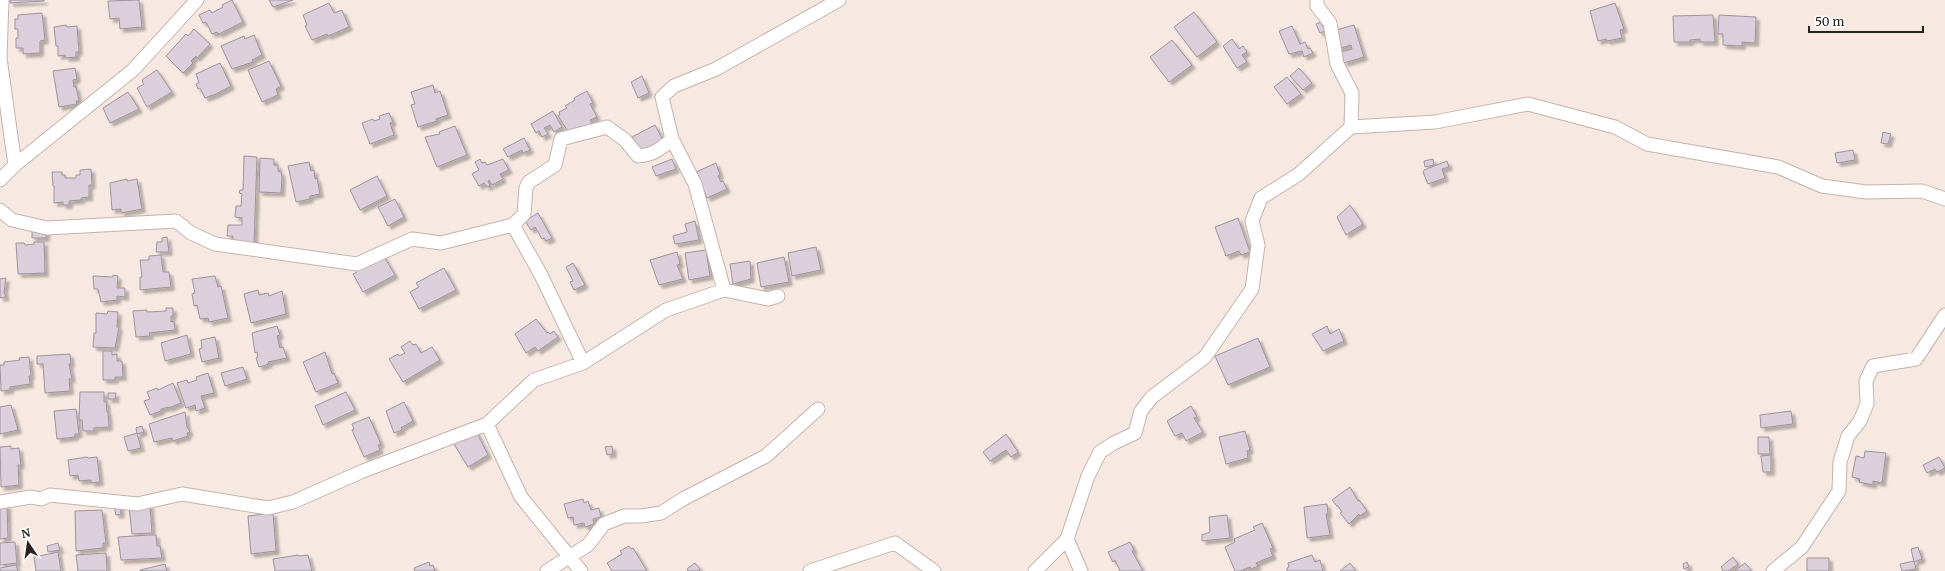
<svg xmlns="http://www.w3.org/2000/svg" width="1945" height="571" font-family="Merriweather,serif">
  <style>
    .building { fill: #dacfda; stroke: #9d939d; filter: url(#shadow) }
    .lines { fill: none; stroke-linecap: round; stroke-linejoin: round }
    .street-casing { stroke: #c2b4ad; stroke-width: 15 }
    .street { stroke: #fff; stroke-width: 13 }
  </style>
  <defs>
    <filter id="shadow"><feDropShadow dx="3.5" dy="3.5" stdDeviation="1" flood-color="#0004"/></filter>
  </defs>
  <rect width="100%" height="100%" fill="#f7e9e1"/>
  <path class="building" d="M10 0H44V1L10 3Z
    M139 0 142 27 120 29 119 18 110 19 108 1Z
    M232 0 243 22 219 34 217 32 212 34 206 22 203 23 199 15 210 10 212 13 223 7 222 5Z
    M269 0H293L273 7Z
    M329 3 334 13 342 10 349 27 328 36 327 34 312 40 305 26 307 25 303 15Z
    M1615 3 1624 29 1620 30 1622 38 1607 41 1606 39 1598 41 1590 11Z
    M1194 12 1217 42 1197 57 1174 27Z
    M42 13 45 40 40 41V53L23 54V48H16V38H18V29H15V19H18V15Z
    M1713 15 1715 42H1700V39L1690 40V42H1674L1673 16Z
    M1719 15 1756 17 1755 43 1742 42V46L1723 45V34H1718Z
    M1321 22 1325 31 1320 33 1316 24Z
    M66 25 67 27 77 26 79 52H76V57L66 58 65 55 58 56V46H56L54 27Z
    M1354 25 1364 57 1344 63 1341 52 1352 49 1351 45 1338 49 1333 31Z
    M1292 26 1300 44 1305 42 1308 49 1310 48 1313 53 1304 57 1302 51 1289 54 1279 31Z
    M194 29 210 44 197 58 196 56 191 61 193 63 183 73 166 56 186 34 188 36Z
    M254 35 262 55 252 60 253 62 232 69 221 46 244 36 245 39Z
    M1232 39 1239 49 1243 46 1247 52 1242 55 1247 62 1237 68 1223 46Z
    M1172 40 1192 65 1169 82 1150 57Z
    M269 61 281 86 276 89 278 95 262 102 248 70Z
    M220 63 231 86 216 94 205 98 200 88 198 89 196 84 199 83 196 74Z
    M75 68 77 79 73 80 74 87H76L79 101H76L77 104 59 107 53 71Z
    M1299 68 1312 83 1303 90 1290 76Z
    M157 70 172 92 147 107 137 88 144 84 142 81 143 79Z
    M642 76 649 93 638 98 631 82Z
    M1287 77 1301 94 1287 104 1274 87Z
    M433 85 435 93 440 91 448 115 436 119 437 121 418 127 411 105 415 104 411 92Z
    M587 91 593 103 590 104 597 117 590 120 593 126 569 133 558 116 560 115 559 112 567 108 565 106 575 100 574 98Z
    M128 92 139 109 110 123 103 108Z
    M553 111 562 127 554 132 550 125 544 128 548 134 542 137 539 131 536 133 531 124Z
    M389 113 393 122 390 123 394 135 370 144 362 123 373 119 374 121 380 119 379 116Z
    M655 125 664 142 640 153 632 137Z
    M455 126 467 155 437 167 425 137 440 134 439 132Z
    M1883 132 1891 134 1888 144 1881 143Z
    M524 138 530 150 523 153 522 150 508 157 503 149Z
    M1853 150 1855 160 1837 163 1835 153Z
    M244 156 257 157 254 243 233 242V236H227L228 225H242V218L235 217 236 206H241L242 194 239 193 240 190H243Z
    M260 158 274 159V165H278V171L281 172 282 177 281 193 259 192Z
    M480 159 482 163 485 162 487 165 503 159 509 170 500 174 503 179 492 185 489 180 488 181 490 186 487 187 484 183 479 186 472 174 479 170 475 162Z
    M672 159 676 169 656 176 652 167Z
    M1433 159 1434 165 1425 167 1424 161Z
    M1447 161 1449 167 1442 169 1445 178 1428 184 1423 172 1424 170Z
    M309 162 311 171 314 170 315 179 317 178 320 194 310 196V199L296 202 288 166Z
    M716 163 720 175 718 176 721 182 723 181 727 189 707 198 696 172Z
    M91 169 92 185H89V197L81 198V200L69 201V205H63V202L54 203V186H53L52 172H62V175H65V178H76V175H80V170Z
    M377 176 387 196 360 210 350 190Z
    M127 179V181L137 179 142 209 121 213V209L112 210 110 183Z
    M395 199 404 217 388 226 378 207Z
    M1350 205 1363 224 1346 235 1337 217Z
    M538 213 552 238 546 241 544 238 542 239 535 227 531 230 525 221Z
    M1238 218 1250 252 1241 255 1239 251 1226 256 1215 227Z
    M695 221 699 240 675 244 673 236 687 232 685 224Z
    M46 230V238H32V231Z
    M167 237 169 252H156L157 242H162V238Z
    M34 242H44L45 273 18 274 16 243H24L25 245 34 244Z
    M816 247 821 270 792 276 788 253Z
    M706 250 710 276 689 280 685 253Z
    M677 252 680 264 677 265 683 279 659 285 650 260Z
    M161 255 163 272H169L171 287 140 290V277H142L140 260H149V256Z
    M383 255 395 275 363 292 353 274 357 272 356 268Z
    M784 257 789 282 761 287 757 263Z
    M750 261 751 279 733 284 730 264Z
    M573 263 585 285 574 290 570 282 573 281 566 267Z
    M444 268 456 290 419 309 410 292 419 287 416 283Z
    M113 275 118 276 117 288H125V297L117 296V300L101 302 98 289H94L93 276 113 277Z
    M215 276 218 287 221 286 228 318 209 322 208 318 200 319 197 305 194 306 192 294 195 293 192 279Z
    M6 278 4 292 6 297 0 298V279Z
    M258 290 259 295 268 293 269 296 282 291 286 314 251 323 244 294Z
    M166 308H173V316H171V322L174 321 175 330 149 333 150 336 136 337 133 311 147 310V312L166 311Z
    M108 311 118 312 117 327H119L115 348 93 347 94 333H96V313L107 314Z
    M536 319 547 333 548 332 550 334 554 331 558 337 538 351 535 347 526 353 515 334Z
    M277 326 280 335 277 336 280 348 283 347 287 358 268 362 269 364 259 367 256 358 258 357 257 352 255 353 252 333Z
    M1327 326 1330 334 1339 329 1344 341 1323 351 1312 334Z
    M187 335 191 354 165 361 161 343Z
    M215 337 219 358 202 362 199 349 202 348 201 340Z
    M1258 338 1270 367 1228 385 1215 356Z
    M410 341 413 345 416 344 421 353 432 347 440 360 403 382 389 359 398 354 399 356 405 353 401 347Z
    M103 351H112V355L117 354V361H122L123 377H115V380H103Z
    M325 352 332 374 334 373 338 383 316 392 303 362Z
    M70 354 71 364H69L72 379H69L70 391 45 393 43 364H37V356Z
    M29 357 31 376H29L30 384 10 387V390L1 391 0 365H4V362L20 360 19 358Z
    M243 367 247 379 225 386 221 373Z
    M208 373 214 393 201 396 205 408 196 411 195 405 186 408 177 383 187 380 188 383 197 380 196 377Z
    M173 383 181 403 169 408V407L161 409V411L150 415 144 401 150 399 147 392 157 388 158 390Z
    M80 392H104V402L106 401 107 412H108L109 427 94 428V431H83L82 420H79Z
    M346 392 355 410 323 425 315 406Z
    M108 393H116L115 399H108Z
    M404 402 413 421 401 428 402 430 394 433 386 411Z
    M11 405 18 430 0 434V407Z
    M1191 406 1197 417 1194 418 1203 432 1186 441 1182 433 1175 436 1167 421Z
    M76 409 79 434H75V437L57 439 54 411Z
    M1791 411 1793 424 1761 428 1760 415Z
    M185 412 187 427 190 432 187 433 188 436 173 441 172 438 154 442 149 424Z
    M369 417 381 444 378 445 380 450 364 457 352 430 354 429 352 424Z
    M142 426 144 432 137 434 136 428Z
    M476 431 488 455 468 467 454 444Z
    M1245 431 1250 450 1247 451 1248 458 1226 464 1219 437Z
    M137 433 141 448 128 451 124 437Z
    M1006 434 1018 452 1011 457 1006 450 990 461 983 452Z
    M1758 437H1769L1770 454H1758Z
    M11 446V449L19 448 21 465H18L19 485 1 487 0 447Z
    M612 446 613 454 607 455 605 447Z
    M1865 451 1886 453 1882 483 1873 481V485L1859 482 1860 479 1852 477 1856 456 1864 458Z
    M1771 455V472H1763L1761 456Z
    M87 457 88 458 97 457 100 482 91 483V480L79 481 78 475 70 476 68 460Z
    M1939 457 1945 468 1937 472 1935 469 1927 473 1923 465Z
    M1350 487 1358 501 1359 500 1367 511 1360 516 1359 514 1349 524 1340 513 1342 512 1338 506H1337L1332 500Z
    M583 499 584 503 588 501 591 510 599 508 601 517 593 519 594 524 585 527 584 523 574 525 573 517 568 518 564 504Z
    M1327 504 1328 514H1326L1330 535 1307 538 1304 507Z
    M0 505H7L8 538 0 539Z
    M120 505 121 514 116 515 114 506Z
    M150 505 152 533 132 534 129 507Z
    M102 510 106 543H103V548L76 551 75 511Z
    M273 513 276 551 251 554 248 516Z
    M1227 515 1230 538 1202 541V535L1210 532 1209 517Z
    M1262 523 1273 548 1270 549 1273 556 1256 563 1258 566 1251 569 1250 567 1240 571H1235L1225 547 1235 542 1234 539 1255 530 1253 527Z
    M149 535H156L157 546H160L162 558 121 560 118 537Z
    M15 542 17 563 0 565V543Z
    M1130 542 1134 550 1132 551 1143 571H1120L1115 560 1113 562 1108 552Z
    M58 543 60 550 48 552 47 546Z
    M629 546 631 549 633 548 647 571H612L607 563 622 554 620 551Z
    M1918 547 1922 559 1914 562 1911 549Z
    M58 552 61 571H36L34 557Z
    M106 553 107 571H78L76 555Z
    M298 555V556L308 555 312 571H275L273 559Z
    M1312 555 1315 562 1320 560 1323 571H1287V568L1289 567 1288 563Z
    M1733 557 1738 564 1728 571H1723L1721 567Z
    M1807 558H1829V571H1807Z
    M1914 561 1916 569 1902 571 1900 564Z
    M429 562 430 566 433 565 435 571H415L414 568Z
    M1687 562 1689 567 1684 569 1683 564Z
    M695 563 700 569 697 571H688L687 569Z
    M1350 563 1356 571H1340Z
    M1745 563 1752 571H1735Z
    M165 564 167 571H140V570Z
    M16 565 18 571H0V568Z"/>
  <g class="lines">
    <g class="street-casing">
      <path id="street" d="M2 0 0 58 15 165
        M1351 127 1435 122 1528 104 1615 127 1647 144 1778 167 1822 186 1866 192 1922 191 1945 199
        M0 180 15 165 133 70 197 0
        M0 210 12 220 47 228 176 221 191 233 215 244 357 264 412 239 441 243 513 225
        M724 290 695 184 672 139 662 97 674 86 716 69 839 0
        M583 363 541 275 513 225 524 214 526 188 529 182 555 165 561 139 607 127 625 140 638 156C653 155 661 149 672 139
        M487 424 521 497 581 571
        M0 502 31 497 41 499 50 495 137 504 182 494 268 508 293 502 363 471 487 424 534 380 583 363 666 310 724 290 768 299 778 296
        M1067 539 1081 571
        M547 571 588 545 604 524 624 516H641L661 513 683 499 766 456 818 409
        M810 571 895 543 934 571
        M1035 571 1067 539 1088 476 1100 452 1114 443 1135 433 1141 411 1152 397 1205 357 1252 289 1258 245 1252 221 1261 198 1299 174 1351 127 1352 93 1337 64 1330 23 1317 6V0
        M1773 571 1802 547 1839 491 1840 462 1848 436 1860 421 1867 404 1866 381 1873 366 1916 359 1945 315"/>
    </g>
    <use href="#street" class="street"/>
  </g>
  <g transform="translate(28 543) rotate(347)" stroke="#ffffff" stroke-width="3" paint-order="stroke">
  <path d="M0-3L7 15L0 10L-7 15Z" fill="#27221f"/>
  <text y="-6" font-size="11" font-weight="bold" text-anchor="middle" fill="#27221f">N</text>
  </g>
  <path d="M1809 26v6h114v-6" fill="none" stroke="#27221f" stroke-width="2"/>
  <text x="1815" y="26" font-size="12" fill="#27221f" stroke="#ffffff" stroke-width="3" paint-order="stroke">50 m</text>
</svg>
